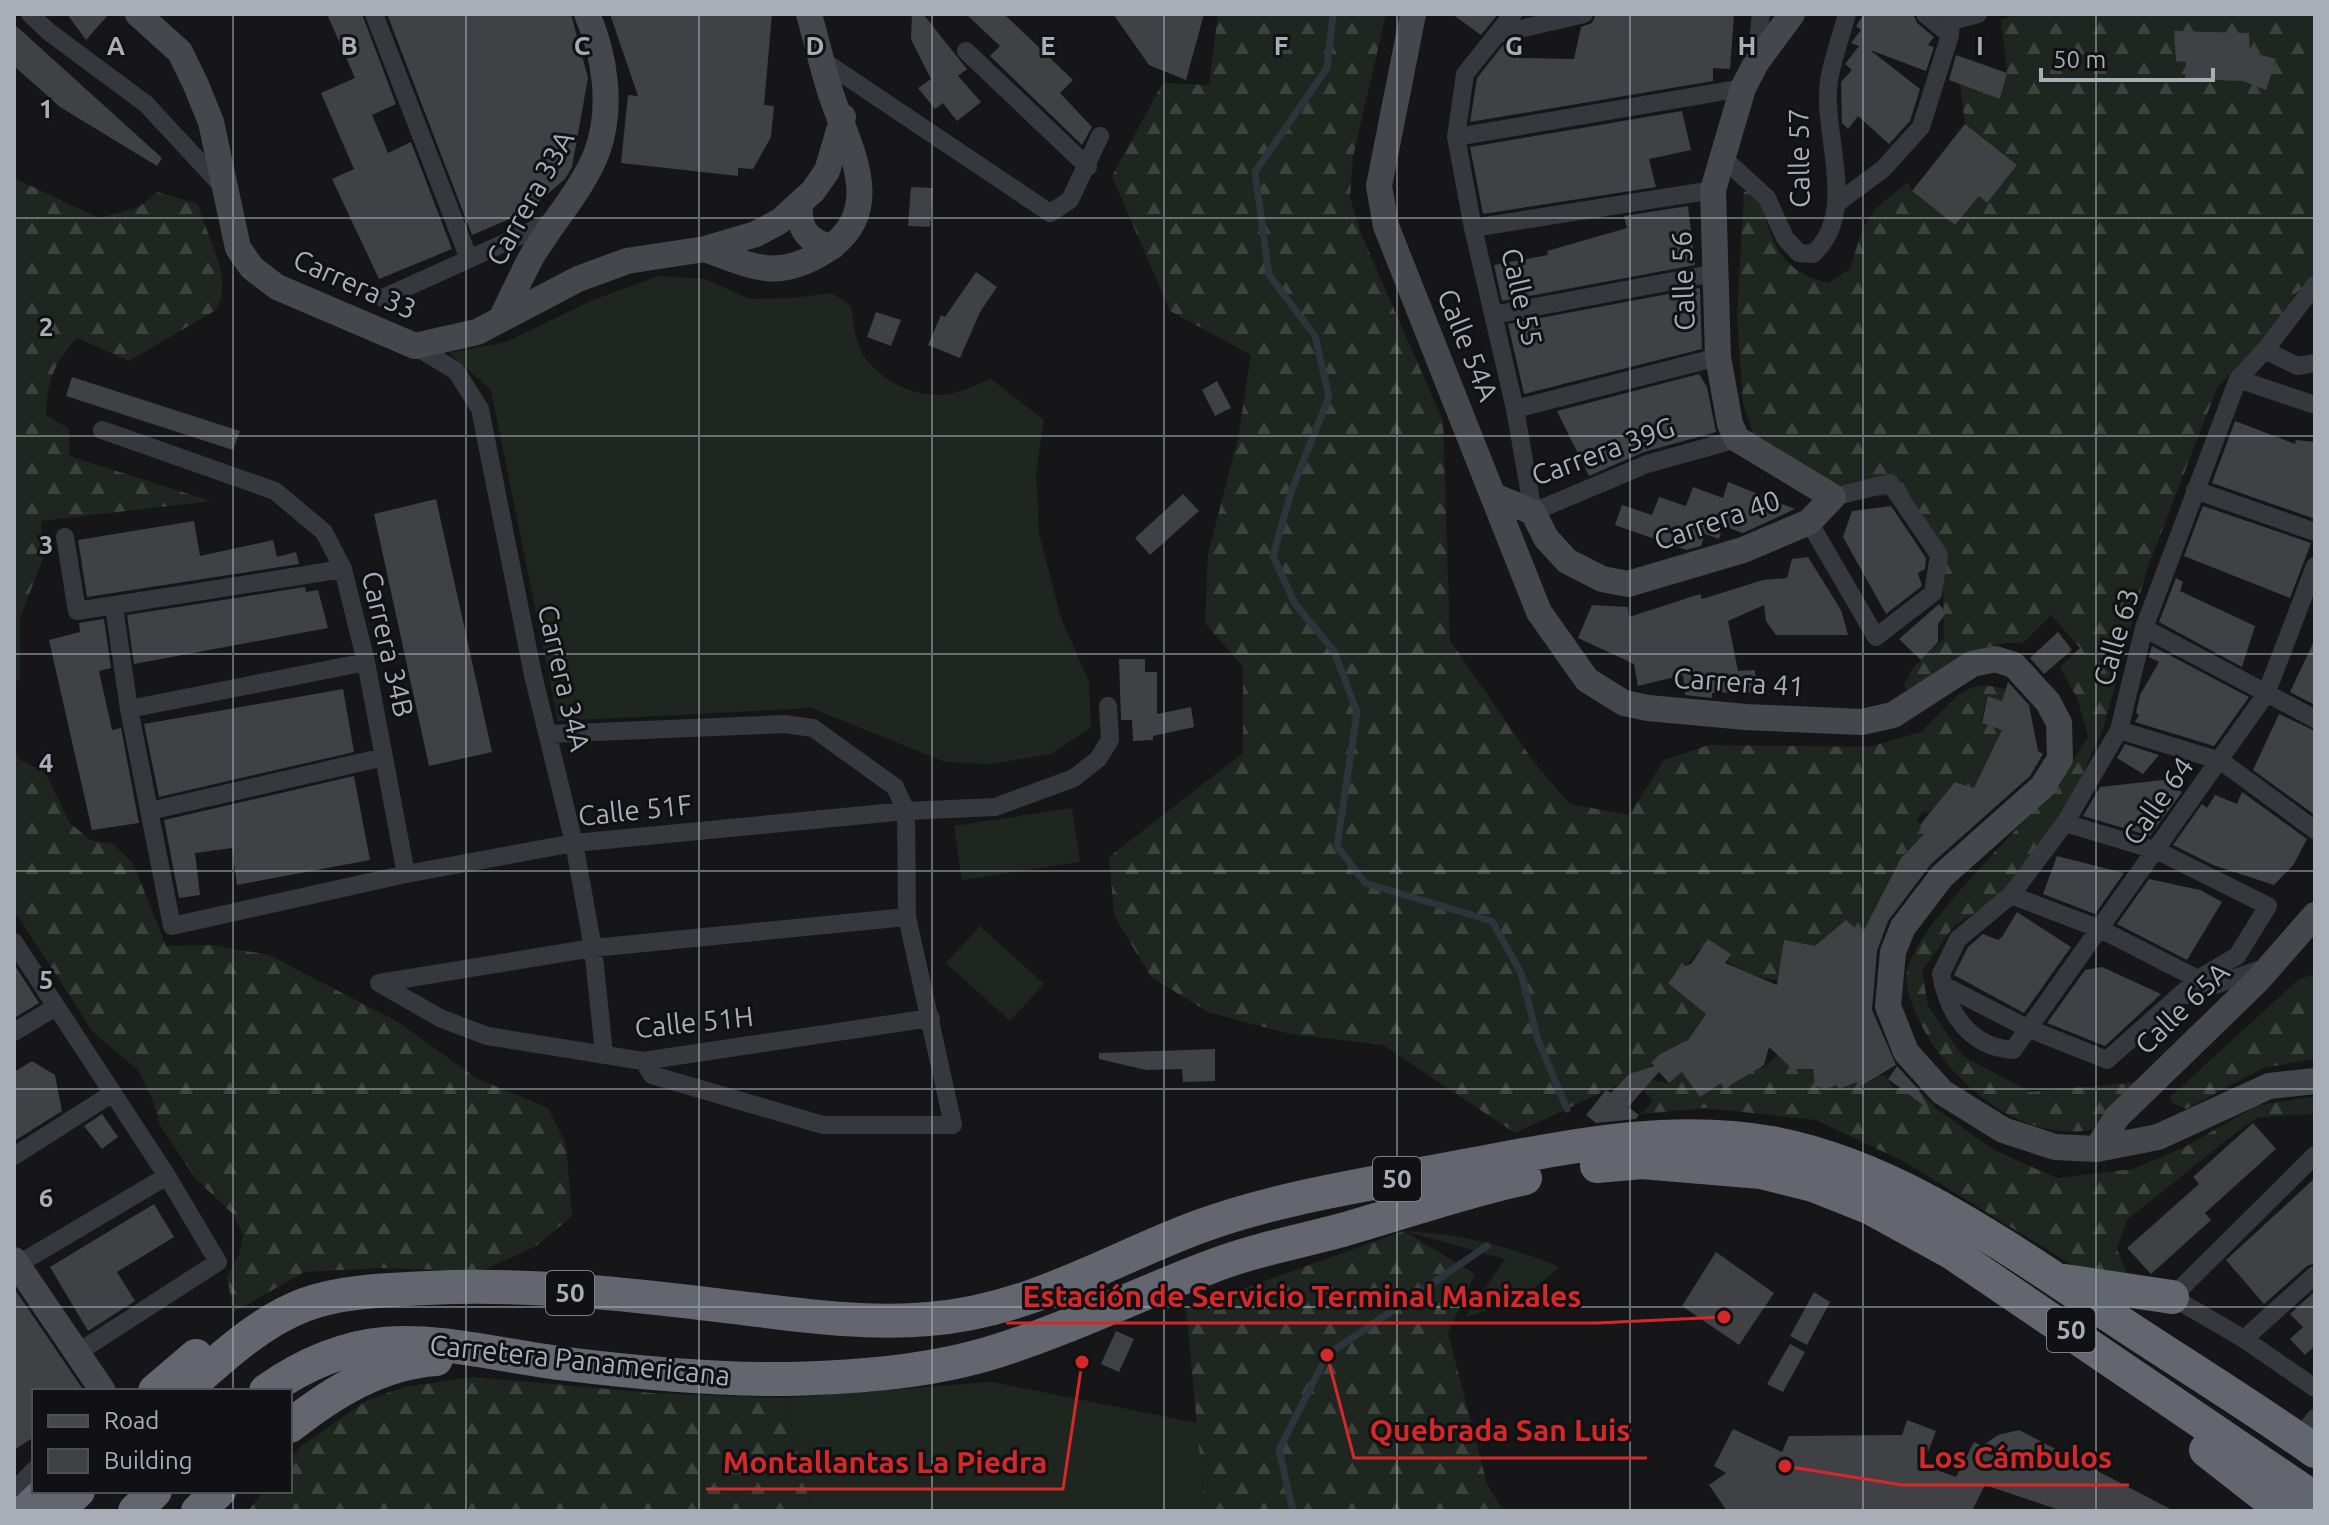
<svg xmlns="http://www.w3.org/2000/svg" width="2329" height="1525" font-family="Ubuntu,sans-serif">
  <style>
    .grass { fill: #1e261f }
    .forest { fill: url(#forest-firs) }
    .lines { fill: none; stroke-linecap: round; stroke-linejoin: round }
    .stream { stroke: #2c353c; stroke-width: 7 }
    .building { fill: #404145 }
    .street { stroke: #37383d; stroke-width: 18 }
    .secondary { stroke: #45474d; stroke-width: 26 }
    .highway { stroke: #63666e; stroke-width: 34 }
    .grid { fill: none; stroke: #a8adb8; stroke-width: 2; stroke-opacity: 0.55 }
    .labels { text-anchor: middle; stroke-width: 6; stroke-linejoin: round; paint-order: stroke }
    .shield { fill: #111113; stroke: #7b7e86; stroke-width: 2 }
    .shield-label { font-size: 26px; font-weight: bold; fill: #a8adb8 }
    .street-label { font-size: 28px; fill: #a8adb8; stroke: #111113 }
    .grid-label { font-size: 26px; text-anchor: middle; font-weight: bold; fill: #a8adb8; stroke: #111113; stroke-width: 6; stroke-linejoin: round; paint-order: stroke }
    .leader { fill: none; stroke: #d62828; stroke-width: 3 }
    .callout-dot { fill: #d62828; stroke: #111113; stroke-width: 3 }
    .callout-label { font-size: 30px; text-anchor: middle; font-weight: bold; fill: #d62828; stroke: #111113; stroke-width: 6; stroke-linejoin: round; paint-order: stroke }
  </style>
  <defs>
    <pattern id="forest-firs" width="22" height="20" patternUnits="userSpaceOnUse" patternTransform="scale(2)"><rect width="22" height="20" fill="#1e261f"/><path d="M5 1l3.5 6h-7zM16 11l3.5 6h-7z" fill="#3c433d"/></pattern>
  </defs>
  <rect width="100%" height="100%" fill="#161618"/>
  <path class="grass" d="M659 276 705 279 750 299 792 298 832 293 851 306C854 323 855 345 866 359 885 384 920 399 950 394 963 391 978 384 991 379L1044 420 1036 474 1039 533 1061 618 1089 682 1091 728 1051 754 990 764 945 762 811 708 558 721 491 390 449 353 506 342 593 300Z
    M1072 808 1080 862 962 880 954 826Z
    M980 926 1044 984 1010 1021 946 963Z
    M1404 1231C1458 1233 1510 1246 1559 1267 1531 1295 1502 1307 1465 1317L1505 1259Z
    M992 1382 1197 1423 1205 1511H811L785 1398Z"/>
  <path class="forest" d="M1218 14H1386L1353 157 1350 197 1361 234 1443 421 1450 641 1536 765 1570 804 1629 815 1664 760 1709 745 1869 747 1921 732 1959 694 1971 688 1984 685 2006 689 2002 701 1988 696 1981 721 2005 731 1987 761 1994 766 1982 790 1955 782 1930 814 1924 811 1916 820 1941 843 1929 853 1918 840 1903 855 1907 860 1875 908 1881 914 1862 934 1846 921 1812 949 1785 941 1790 982C1766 980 1747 975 1727 961L1730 954 1708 939 1685 968H1680L1669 983 1706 1014 1687 1040 1667 1054 1664 1051 1649 1068 1634 1072 1635 1079 1622 1089 1618 1085 1515 1133 1383 1045 1290 1034 1208 1012 1151 977 1114 915 1109 857 1243 753V667L1205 623 1208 554 1238 438 1251 355 1170 311 1112 176 1163 83 1209 85Z
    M2016 14H2315V277L2295 294 2271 330 2217 388 2146 572 2103 729 2069 805 2009 891 1954 926 1922 971 1928 1006 1963 1056 2030 1092 2150 1081C2140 1091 2115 1124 2103 1127 2028 1149 1952 1086 1921 1024 1914 1010 1904 988 1907 972 1914 929 2018 830 2051 792 2065 776 2076 755 2088 737L2078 700 2060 667 2080 648 2051 615 2023 643C1976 640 1946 671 1911 697L1904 685 1913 668 1944 638 1943 582 1907 502 1886 496 1833 497 1758 447 1743 403 1737 317 1744 192 1758 190C1770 236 1776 271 1828 283L1850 269 1862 230 1874 210 1908 182 1912 191 1955 225 1969 207 1973 191 1987 202 2017 165 1965 124 1960 84 2000 99 2007 73 2001 20Z
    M14 178 99 218 139 207 157 192 198 204C206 237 235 278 216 310L129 361 77 338C54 362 47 382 46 415L69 429V456L211 501 41 521 43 558 20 618V679L14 683Z
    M14 749 20 760 45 772 69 822 90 840 113 844 133 863 166 946 212 945 269 955 398 1022 476 1078 548 1108 566 1144 572 1216 536 1246 482 1271 379 1268 304 1272 234 1312 227 1277 239 1255 243 1235 234 1215 196 1179 160 1125 152 1098 138 1070 93 1032 14 910Z
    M2315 974V1059L2263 1068 2186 1109 2172 1103 2170 1097 2299 979Z
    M1777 1055 1792 1069 1806 1061 1826 1089 1837 1085 1839 1089 1857 1082 1859 1087 1879 1075 1886 1076 1893 1089 1916 1086 1934 1107 1994 1150 2057 1178 2133 1169 2185 1147 2256 1106 2315 1096V1114L2259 1117 2235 1133 2127 1220 2117 1249 2129 1277 2082 1271 1905 1162 1816 1120 1705 1108 1641 1114 1653 1101 1638 1084 1653 1080 1669 1083 1682 1072 1721 1083 1724 1089 1758 1065 1763 1068Z
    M1404 1231 1475 1274 1448 1333 1487 1484 1503 1511H1205L1186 1309Z
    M474 1377 652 1393 785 1398 811 1511H248L264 1491H290V1459L301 1446 366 1401 404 1387Z"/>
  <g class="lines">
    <path class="stream" d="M1333 14 1327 68 1255 172 1269 275 1315 336 1329 397 1292 489 1273 556 1295 604 1334 651 1357 712 1337 846 1365 883 1492 921 1521 973 1538 1040 1567 1109
      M1293 1511 1279 1450 1327 1355 1487 1246"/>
  </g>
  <path class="building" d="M67 14H109L86 40Z
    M327 14H362L396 104 372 115 388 153 411 142 452 249 379 279 332 179 354 169 321 93 355 78Z
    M387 14H571L588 78 572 167 565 179 536 204 537 207 472 235Z
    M610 14H772L764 105 774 106 771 137 753 169 738 168V176L621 163 628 95 638 96Z
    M912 14H923L967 69 958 76 981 102 957 121 943 103 935 109 918 88 931 79 911 39Z
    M966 14H1004L1073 80 1060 93 1092 127 1082 145 990 56 1000 46Z
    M1113 14H1204L1186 80 1149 65Z
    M1452 14H1498L1481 35Z
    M1596 14H1734L1730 69 1713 68V81L1470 122 1477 78 1503 45 1520 41 1519 58 1574 59 1581 27 1592 23Z
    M1864 14H1913L1917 23 1934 37 1928 45 1934 47 1926 71 1870 50 1920 89 1910 121 1889 144 1858 116 1848 129 1842 123 1841 82 1852 70 1845 64 1859 46 1851 43 1861 30 1856 26Z
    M14 24 162 158 157 166 60 107 14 66Z
    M2174 31 2249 33 2250 52 2276 59 2266 90 2243 81 2185 79 2186 62 2176 61Z
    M1956 55 2007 73 2000 99 1949 80Z
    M1682 111 1691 150 1649 159 1656 187 1483 214 1470 147Z
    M1965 124 2017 165 1987 203 1979 196 1955 225 1912 191Z
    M911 187 933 188 930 227 908 226Z
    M1688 206 1695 265 1502 301 1494 265 1548 255 1547 251 1627 228 1624 216Z
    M976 272 997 287 980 312 960 358 928 345 941 315 945 317Z
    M1700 288 1702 349 1524 394 1508 324Z
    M876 312 901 320 891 346 867 337Z
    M1699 374 1707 387 1716 432 1644 452 1589 476 1557 411Z
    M72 377 240 431 233 450 66 396Z
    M1217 381 1231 408 1215 416 1202 390Z
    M2235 421 2295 444 2296 440 2315 442V519L2212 483Z
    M1728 482 1795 509 1743 533 1723 526 1719 539 1705 534 1701 546 1686 550 1615 525 1622 505 1652 515 1659 497 1686 506 1693 487 1723 498Z
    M1183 494 1199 511 1150 555 1135 538Z
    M436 499 492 752 429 766 374 514Z
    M1891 506 1926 558 1925 569 1918 573 1922 586 1886 614 1843 537 1852 511Z
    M2203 506 2311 543 2290 598 2184 556Z
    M194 521 200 556 273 540 277 557 296 552 299 564 87 597 78 540Z
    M1808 557 1841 610 1848 635H1776L1766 621 1764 605 1728 621 1738 671 1755 670 1756 692 1712 693V698L1685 695 1683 675 1638 686 1634 664 1578 638 1592 605 1628 607 1629 617 1700 594 1702 599 1763 580 1787 578 1792 559Z
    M2176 578 2183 582 2180 591 2255 626 2242 667 2159 622Z
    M305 587 306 592 318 590 328 628 134 664 127 615Z
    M1939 604 1946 613 1938 624V642L1921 660 1899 639Z
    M104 619 111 668 99 671 112 730 121 728 139 823 92 830 49 640 80 632 79 623Z
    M2058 632 2072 650 2044 674 2030 658Z
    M2315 639V705L2290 692Z
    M2152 646 2249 697 2214 746 2135 722 2139 715 2136 713 2140 695 2159 662 2149 657Z
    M1119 659H1145V672H1157V714L1191 707 1194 727 1153 736V740L1133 741 1132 720H1121Z
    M2008 682 2029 705 2038 751 2043 754 2030 776 1931 864 1888 921 1877 951 1872 1010 1896 1065 1859 1087 1857 1082 1839 1089 1837 1085 1826 1089 1815 1086 1813 1069H1792L1769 1047 1764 1065 1724 1089 1721 1083 1700 1097 1682 1072 1669 1083 1659 1072 1628 1107 1639 1115 1636 1119 1596 1123 1586 1115 1606 1090 1611 1093 1629 1074 1654 1066 1651 1063 1660 1054 1688 1040 1706 1014 1668 983 1680 968 1691 964 1708 939 1731 954 1725 963 1777 985 1784 940 1815 946 1846 920 1862 934 1901 858 1926 832 1920 825 1955 782 1974 788 2002 730 1982 723 1988 696 2002 701Z
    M343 689 354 752 159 797 144 724Z
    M2279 714 2315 731V815L2253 770Z
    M2125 744 2159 755 2143 774 2117 758Z
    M354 776 370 860 237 885 232 848 195 853 200 895 179 898 164 820Z
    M2163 780 2182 792 2150 836 2083 816 2100 787Z
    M2242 792 2307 839 2294 864 2274 885 2213 865 2173 845 2202 804 2207 808 2215 795 2237 804Z
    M2057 856 2124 873 2095 914 2043 894Z
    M2149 879 2200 890 2222 902 2187 960 2117 924Z
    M2017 912 2071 947 2024 1013 1954 975 1968 947 1983 934 1998 940 2002 937Z
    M14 964 39 1003 14 1018Z
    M2102 967 2161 994 2105 1046 2047 1023 2085 970Z
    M1215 1049V1081L1183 1082 1182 1069 1146 1070 1099 1059V1053Z
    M32 1061 55 1075 62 1111 14 1141V1072Z
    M1897 1066 1918 1089 1930 1110 1888 1079Z
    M102 1114 118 1137 102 1149 84 1126Z
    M2253 1123 2276 1149 2205 1213 2211 1220 2151 1274 2127 1248 2199 1184 2193 1177Z
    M2315 1178V1263L2307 1266 2264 1304 2226 1260Z
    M154 1204 174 1237 117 1272 135 1301 88 1331 50 1267Z
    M1716 1252 1774 1293 1739 1345 1682 1306Z
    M14 1288 84 1391H34V1437L14 1450Z
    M2315 1291V1346L2305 1355 2290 1339 2303 1327 2290 1314Z
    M1814 1292 1830 1302 1807 1345 1790 1336Z
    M1116 1331 1134 1339 1119 1372 1101 1364Z
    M1790 1344 1805 1352 1783 1392 1767 1384Z
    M1907 1420 1936 1431 1923 1465 1956 1477 1974 1442 1982 1446 1998 1435 2019 1430 2174 1511H2062L1985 1485 1972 1511H1727L1709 1485 1726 1473 1714 1466 1733 1429 1782 1452 1789 1436 1902 1435Z"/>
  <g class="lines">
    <path class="street" d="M30 14 49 32 146 104 223 187
      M374 14 469 259
      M1513 14 1465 74 1456 137 1473 228 1515 409 1533 512 1647 464 1737 439
      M1925 14 1950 35
      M1952 21 1978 14
      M1499 34 1584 14
      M966 51 1088 167
      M822 60 1050 213 1070 200 1100 136
      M1756 60 1761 14
      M1456 137 1743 88
      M1722 157 1767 198 1785 238 1799 253 1813 254C1860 211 1821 135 1829 80 1833 58 1841 36 1847 14
      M1836 204 1883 169 1921 127 1950 35 1952 14
      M1473 228 1713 190
      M2315 285 2265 350 2238 379 2144 628 2119 730 2065 823 2011 895 1958 939 1941 974C1948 1014 1970 1047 2013 1050L2266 694 2315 566
      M383 298 555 220
      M1493 315 1715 273
      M415 346 456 371 480 409 533 675 574 843 593 948 604 1053
      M2265 350 2297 366 2315 363
      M2238 379 2315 405
      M1515 409 1718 357
      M102 430 275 491 324 532 343 569 366 662 406 874
      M2195 490 2315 532
      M1809 522 1876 637 1933 593 1939 555 1890 483 1833 497
      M65 537 77 611 343 569
      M114 607 129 709 172 926 406 874 574 843 906 811 995 807 1074 778 1098 759 1110 740 1108 706
      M2144 628 2315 719
      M129 709 366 662
      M2119 730 2221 761 2315 830
      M548 734 785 724 813 728 895 787 906 811 907 917 953 1125H823L652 1075 643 1061
      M150 811 384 757
      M2011 895 2100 929 2198 979
      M14 942 167 1176 218 1262 77 1353
      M379 983 440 1018 487 1036 643 1061 931 1018
      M379 983 593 948 907 917
      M1943 985 2027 1028 2107 1060 2198 979 2237 956 2268 906 2158 851 2065 823
      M2186 995 2267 967
      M14 1032 54 1008
      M2315 1155 2172 1297 2244 1339 2315 1388
      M14 1156 113 1093
      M17 1265 167 1176
      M2244 1339 2315 1275
      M2305 1431 2315 1418
      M14 1491 34 1470"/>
    <path class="secondary" d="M138 14 180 52 196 85 211 122 238 248 252 268 277 287 415 346 477 332 578 279 627 261 705 249 756 234 780 221 813 191 827 171 843 117
      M1413 14 1379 186 1386 226 1539 612 1587 680 1624 703 1648 708 1746 717 1862 722 1893 715 1972 664 1995 659 2014 665 2048 702 2059 723 2060 759 2042 787 1942 876 1903 927 1893 952 1888 1006 1906 1052 1942 1092 2003 1130 2055 1147 2097 1149 2158 1137 2269 1086 2315 1081
      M800 204C798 229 808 242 832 247
      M705 249C754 267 777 281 825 251 890 210 846 143 830 91 822 66 816 39 809 14
      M502 317C512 297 521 276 532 256 552 222 583 189 597 152 613 108 605 55 587 14
      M1494 496 1533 512 1546 538 1567 561 1602 579 1628 584 1743 550 1809 522 1833 497 1737 439 1730 424 1718 357 1713 190 1743 88 1756 63 1792 14
      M2097 1149 2117 1117 2258 980 2315 915
      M14 1260 103 1391"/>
    <path class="highway" d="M1597 1166 1642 1162 1761 1172 1813 1185 1871 1208 1951 1252 2315 1499
      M2065 1281 2172 1297
      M155 1391 196 1356
      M184 1391C219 1360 259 1322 304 1305 341 1291 388 1290 428 1288 525 1283 627 1294 724 1306 793 1314 860 1325 929 1319 1030 1311 1107 1261 1198 1227 1277 1198 1360 1186 1443 1170 1550 1151 1662 1123 1771 1143 1897 1166 2010 1250 2115 1319 2181 1363 2250 1405 2315 1451
      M266 1391C375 1314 448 1349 567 1364 640 1373 717 1380 790 1379 858 1377 931 1372 997 1351 1070 1328 1138 1294 1210 1267 1253 1250 1298 1242 1342 1230 1403 1213 1463 1191 1525 1178
      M290 1426C333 1392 380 1363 436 1359
      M2206 1450 2284 1511
      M26 1511 47 1491
      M57 1511 78 1491
      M135 1511 155 1491
      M198 1511 219 1491"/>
  </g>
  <path class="grid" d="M233 14V1391M466 14V1511M699 14V1511M932 14V1511M1164 14V1511M1397 14V1511M1630 14V1511M1863 14V1511M2096 14V1511M14 218H2315M14 436H2315M14 654H2315M14 871H2315M14 1089H2315M14 1307H2315M233 1491V1511"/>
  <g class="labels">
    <g class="shield">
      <rect x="1373" y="1157" width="48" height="44" rx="6"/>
      <rect x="546" y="1271" width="48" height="44" rx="6"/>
      <rect x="2047" y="1308" width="48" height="44" rx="6"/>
    </g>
    <g class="shield-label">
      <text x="1397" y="1188">50</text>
      <text x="570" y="1302">50</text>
      <text x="2071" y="1339">50</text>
    </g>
    <g class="street-label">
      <text transform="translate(1799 158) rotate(-91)" y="10">Calle 57</text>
      <text transform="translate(530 198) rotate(-61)" y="10">Carrera 33A</text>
      <text transform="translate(1683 281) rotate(-92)" y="10">Calle 56</text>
      <text transform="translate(355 284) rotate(24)" y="10">Carrera 33</text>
      <text transform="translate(1522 297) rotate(77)" y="10">Calle 55</text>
      <text transform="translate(1468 345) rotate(68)" y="10">Calle 54A</text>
      <text transform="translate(1603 451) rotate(-20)" y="10">Carrera 39G</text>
      <text transform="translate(1717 520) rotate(-19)" y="10">Carrera 40</text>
      <text transform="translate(2116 637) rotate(-74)" y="10">Calle 63</text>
      <text transform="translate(388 644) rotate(77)" y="10">Carrera 34B</text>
      <text transform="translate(564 678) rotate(77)" y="10">Carrera 34A</text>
      <text transform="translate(1739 682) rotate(4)" y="10">Carrera 41</text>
      <text transform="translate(2158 801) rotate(-55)" y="10">Calle 64</text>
      <text transform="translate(635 810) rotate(-6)" y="10">Calle 51F</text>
      <text transform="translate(2182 1008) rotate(-44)" y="10">Calle 65A</text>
      <text transform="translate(694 1022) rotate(-6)" y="10">Calle 51H</text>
      <text transform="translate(580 1360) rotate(6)" y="10">Carretera Panamericana</text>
    </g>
  </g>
  <g class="grid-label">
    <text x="116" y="55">A</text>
    <text x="349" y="55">B</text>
    <text x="582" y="55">C</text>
    <text x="815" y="55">D</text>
    <text x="1048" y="55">E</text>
    <text x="1281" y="55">F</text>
    <text x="1514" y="55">G</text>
    <text x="1747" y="55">H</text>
    <text x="1980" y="55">I</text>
    <text x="46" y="118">1</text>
    <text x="46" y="336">2</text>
    <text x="46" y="554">3</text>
    <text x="46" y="772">4</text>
    <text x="46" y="989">5</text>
    <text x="46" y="1207">6</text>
  </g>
  <path class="leader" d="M1724 1317L1597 1323H1006M1327 1355L1354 1458H1647M1785 1466L1902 1485H2129M1082 1362L1063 1489H706"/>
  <g class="callout-dot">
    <circle cx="1724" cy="1317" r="8"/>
    <circle cx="1327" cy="1355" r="8"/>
    <circle cx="1785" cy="1466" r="8"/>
    <circle cx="1082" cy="1362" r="8"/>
  </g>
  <g class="callout-label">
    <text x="1302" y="1307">Estación de Servicio Terminal Manizales</text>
    <text x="1500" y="1441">Quebrada San Luis</text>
    <text x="2015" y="1468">Los Cámbulos</text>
    <text x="885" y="1473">Montallantas La Piedra</text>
  </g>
  <rect width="2329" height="1525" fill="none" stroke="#a8adb8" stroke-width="32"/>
  <rect x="32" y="1389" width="260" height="104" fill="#111113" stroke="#4d4f55" stroke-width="2"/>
  <rect x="48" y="1415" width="40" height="12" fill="#45474d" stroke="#4d4f55" stroke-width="2"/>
  <text x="104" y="1429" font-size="24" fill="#a8adb8">Road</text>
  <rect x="48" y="1449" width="40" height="24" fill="#404145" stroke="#4d4f55" stroke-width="2"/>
  <text x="104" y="1469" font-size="24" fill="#a8adb8">Building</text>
  <path d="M2041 68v12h172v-12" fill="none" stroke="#a8adb8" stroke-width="4"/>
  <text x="2053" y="68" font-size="24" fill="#a8adb8" stroke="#111113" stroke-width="6" paint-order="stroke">50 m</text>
</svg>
